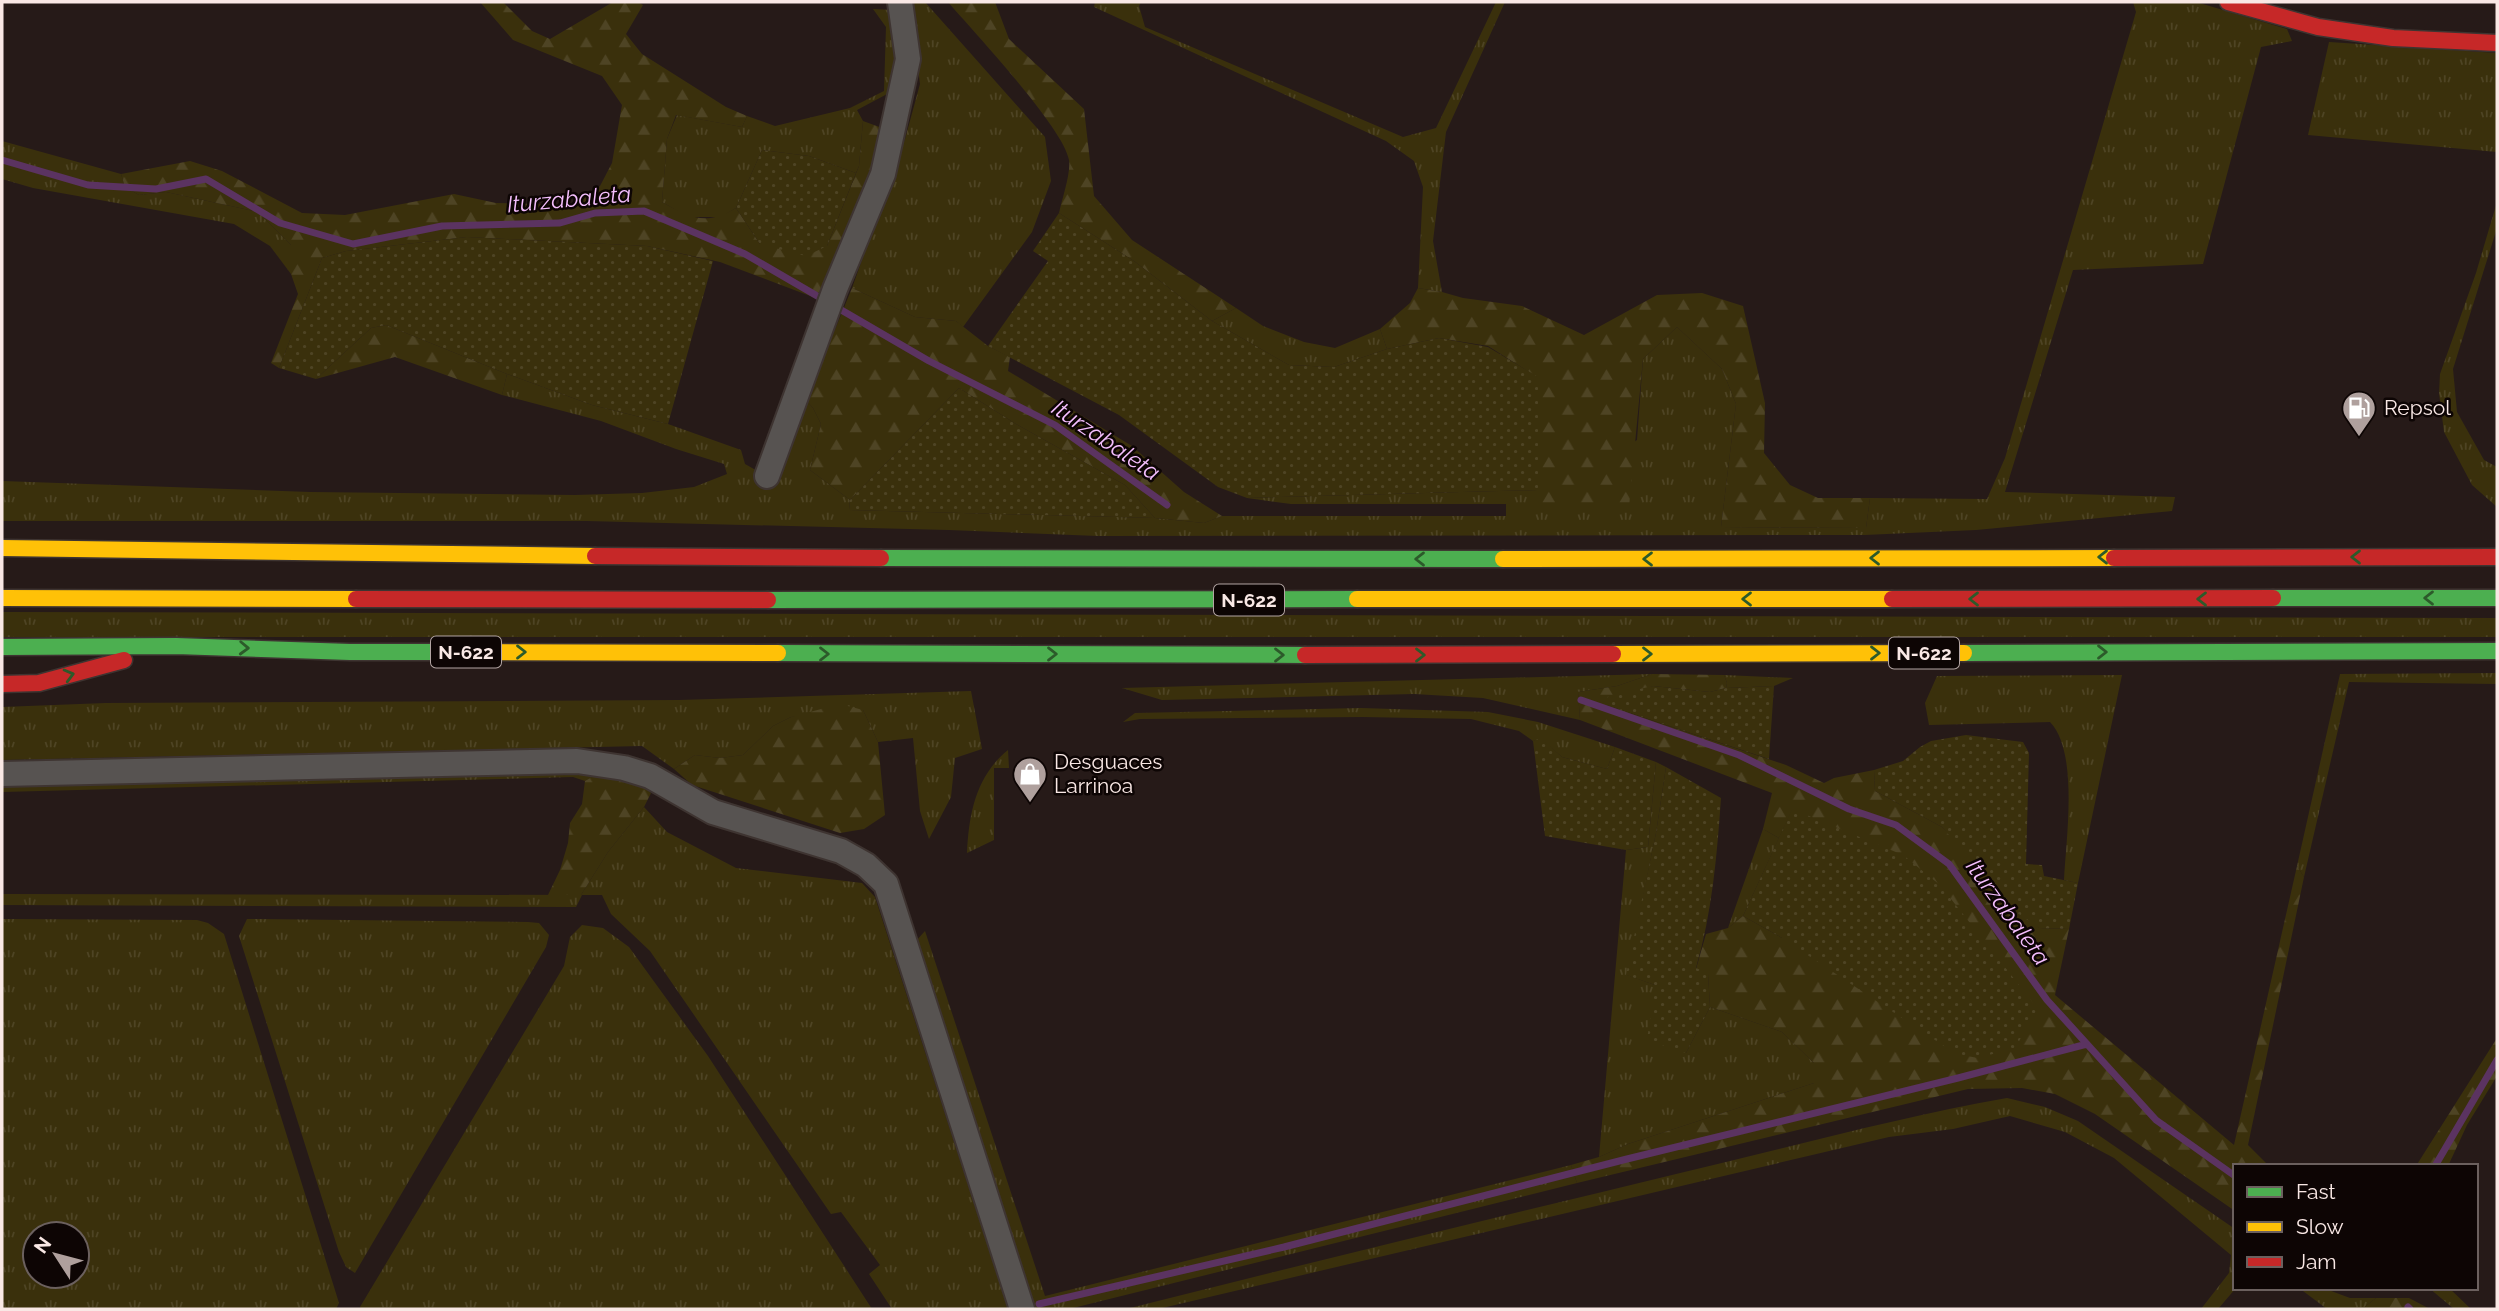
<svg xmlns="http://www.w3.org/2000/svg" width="2499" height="1311" font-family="Raleway,sans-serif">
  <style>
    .grass { fill: url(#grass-tufts); fill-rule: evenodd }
    .forest { fill: url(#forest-firs) }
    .garden { fill: url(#garden-dots) }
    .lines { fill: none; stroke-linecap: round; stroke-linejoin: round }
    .stream { stroke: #5b3361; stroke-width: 7 }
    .street-casing { stroke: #3e3431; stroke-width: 28 }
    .fast-casing { stroke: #3e3431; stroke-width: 19 }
    .slow-casing { stroke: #3e3431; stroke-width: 19 }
    .jam-casing { stroke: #3e3431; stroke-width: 19 }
    .street { stroke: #575351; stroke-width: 24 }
    .fast { stroke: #4caf50; stroke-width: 16 }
    .slow { stroke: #ffc107; stroke-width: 16 }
    .jam { stroke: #c62828; stroke-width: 16 }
    .oneway { stroke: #2c5a2a }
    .labels { text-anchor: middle; stroke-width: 5; stroke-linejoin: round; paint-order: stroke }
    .shield { fill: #0d0504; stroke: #b2a4a2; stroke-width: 2 }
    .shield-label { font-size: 19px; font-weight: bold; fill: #f9e8e5 }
    .poi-label { font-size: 21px; fill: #f9e8e5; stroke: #0d0504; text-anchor: start }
    .water-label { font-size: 23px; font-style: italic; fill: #f4befd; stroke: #0d0504 }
  </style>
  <defs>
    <pattern id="grass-tufts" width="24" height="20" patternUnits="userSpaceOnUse" patternTransform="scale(1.75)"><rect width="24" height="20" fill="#3a300c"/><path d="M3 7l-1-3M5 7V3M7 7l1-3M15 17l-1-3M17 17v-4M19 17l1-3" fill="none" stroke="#4e4424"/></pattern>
    <pattern id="forest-firs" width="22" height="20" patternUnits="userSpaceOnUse" patternTransform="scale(1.75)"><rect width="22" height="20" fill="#3a300c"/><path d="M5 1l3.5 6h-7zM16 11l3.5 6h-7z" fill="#4e4424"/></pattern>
    <pattern id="garden-dots" width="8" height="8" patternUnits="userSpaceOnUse" patternTransform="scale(1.75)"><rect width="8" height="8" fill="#3a300c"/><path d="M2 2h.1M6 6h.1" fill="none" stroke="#4e4424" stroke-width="1.8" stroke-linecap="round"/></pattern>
  </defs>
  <rect width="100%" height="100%" fill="#261a18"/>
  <path class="grass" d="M915 2H925L1045 137 1051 181 1032 232 963 327 956 321 915 317 852 288 905 139 920 84 910 7Z
    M1095 2H1141L1139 6 1145 27 1403 137 1436 128 1496 2H1505L1446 132 1433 241 1442 292 1418 288 1423 187 1414 161 1386 141 1094 7Z
    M2133 2H2196L2287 29 2292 41 2261 47 2203 264 2073 270 2005 492 2175 497 2172 511 1976 530 1864 535 1098 536 949 530 587 521H2V481L310 492 575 495 642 493 694 487 727 474 724 464 676 449 601 421 502 395 507 374 592 405 668 424 741 450 745 464 775 481 806 400 813 408 821 424 810 470 850 500 849 510 1155 518 1204 523 1222 516H1506V504H1291L1247 498 1538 490 1539 506 1637 440 1643 359 1677 327 1722 369 1736 404 1721 527 1866 528 1870 498 1987 499 2005 458 2136 12Z
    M873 9 892 10 897 81 889 93 857 110 863 121 859 166 856 173 809 156 762 150 736 208 721 217H688L662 202 667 139 677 115 742 127 747 116 775 126 850 108 884 91 886 27Z
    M2329 42 2497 53V152L2308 135Z
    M2 141 121 174 125 187 139 195 166 192 258 212 291 245V274L270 246 234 224 33 188 2 179Z
    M2497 202V228L2453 369 2457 412 2484 460 2497 467V507L2472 485 2444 432 2439 393 2440 374 2476 273Z
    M1236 308 1263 326 1304 342 1335 348 1380 329 1387 349 1334 367 1289 365 1212 321Z
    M2 612 2497 618V637H2Z
    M2497 673V684L2349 682 2304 877 2297 866 2340 674Z
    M1652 674 1617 686 1578 692 1580 720 1483 698 1414 694 1162 700 1122 688Z
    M1724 675 1793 678 1774 686 1726 688 1727 683Z
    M2122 675 2078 883 2064 880C2066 839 2079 752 2050 722L1929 725 1925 703 1937 676Z
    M971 691 982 749 955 758 951 797 929 839 920 811 913 738 878 742 863 710 791 717 773 726 743 755 720 758 695 755 674 769 642 746 2 760V707L106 703 679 700Z
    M1361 708 1488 712 1538 722 1615 747 1607 769 1562 757 1541 739 1533 741 1519 731 1471 719 1363 717 1140 719 1123 722 1135 713Z
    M1008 750 1009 768H994V840L967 853C969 813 976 776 1008 750Z
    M1656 762 1666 767 1656 833 1627 975 1655 985 1686 1053 1710 1007 1782 1032 1814 1063V1083L1628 1144 1599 1157 1626 850 1648 847Z
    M576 772 597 774 585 781 573 777 2 792V784Z
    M644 807 667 832 736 868 862 883 875 897 1008 1309H892L869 1274 880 1265 841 1212 831 1214 650 951 611 914 602 895H582L576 907 2 905V894L581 895 608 852Z
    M1763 829 1779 838 1743 916 1728 928Z
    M2 919 197 920 208 923 224 934 339 1303 336 1309H2ZM35 1234H77V1276H35Z
    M247 919 528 922 539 923 549 935 546 947 355 1273 346 1267 339 1252 239 936Z
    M582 925 603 928 629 947 708 1056 872 1309H361L360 1307 564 966 570 937Z
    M925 931 1045 1296 1571 1165 1577 1183 1069 1309H1034L916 941Z
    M2007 1098 2045 1107 2078 1121 2235 1229 2236 1288 2218 1309H2201L2229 1273 2231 1255 2114 1158 2065 1132 2010 1116 1953 1129 1889 1137 1158 1309H1126C1308 1263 1490 1219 1672 1175 1783 1149 1894 1118 2007 1098Z
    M2299 1288H2323L2350 1298H2376L2362 1309H2327Z
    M2429 1288H2449L2471 1309H2454Z"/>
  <path class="forest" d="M480 2H503L532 31 550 39 613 2H638L643 5 626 34 642 54 726 107 747 116 742 127 676 115 667 139 662 202C690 218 706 226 736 208L760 244 827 246 859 166 863 121 885 129 862 193 818 299 720 262 647 246 467 237 346 251 322 258 279 368 271 363 298 294 291 274V245L258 212 166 192 139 195 125 187 121 174 190 161 222 171 302 213 345 215 454 194 496 203 574 205 600 186 612 163 622 105 602 76 513 40Z
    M948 2H995L1009 39 1084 109 1094 196 1132 240 1236 308 1212 321 1134 261 1059 213C1062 199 1071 173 1069 160 1064 128 973 31 948 2Z
    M852 288 915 317 956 321 988 346 1010 357 1008 371 1132 446 1184 492 1222 516 1204 523 1155 518 1125 485 1016 424 959 388 850 500 810 470 821 424 813 408 806 400Z
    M1418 288 1442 292 1463 298 1522 306 1584 335 1657 295 1702 293 1743 306 1765 403 1764 453 1790 485 1818 498H1870L1866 528 1721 527 1736 404 1722 369 1677 327 1643 359 1629 507 1538 506 1537 377 1488 346 1439 338 1387 349 1380 329 1410 303Z
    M386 325 507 374 502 395 395 357 316 379 371 328Z
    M1652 674 1724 675 1727 683 1726 688 1710 692 1653 686 1606 705 1786 765 1824 783 1834 778 1874 770 1875 791 1942 827 2039 928 2069 929 2055 995 2234 1145 2297 866 2304 877 2248 1145 2269 1166H2235V1211L2095 1114 2055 1094 2022 1088 1968 1089 1577 1183 1571 1165 1599 1157 1628 1144 1814 1083V1063L1782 1032 1710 1007 1708 974 1696 969 1706 934 1728 928 1743 916 1782 938 1792 810 1779 838 1763 829 1772 793 1580 720 1578 692 1617 686Z
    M840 704 863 710 878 742 885 815 864 829 840 833 692 785 674 769 695 755 720 758 743 755 773 726 791 717Z
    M597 774 637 782 651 793 644 807 608 852 581 895H548L560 870 568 843 570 823 582 804 585 781Z
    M2497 1038V1076L2467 1125 2448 1166H2416Z
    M2376 1298H2409L2430 1309H2362Z"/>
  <path class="garden" d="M762 150 809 156 856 173 827 246 806 256 760 244 736 208Z
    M1059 213 1134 261 1212 321 1289 365 1334 367 1387 349 1439 338 1488 347 1538 377V490L1247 498 1218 487 1119 415 988 346 1048 261 1033 251Z
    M467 237 647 246 713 261 668 424 592 405 507 374 386 325 371 328 316 379 279 368 322 258 346 251Z
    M959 388 1016 424 1125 485 1155 518 849 510 850 500Z
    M1653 686 1710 692 1726 688 1774 686 1769 759 1606 705 1608 696Z
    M1966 735 2023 742 2029 753 2026 864 2042 865 2044 876 2078 883 2069 929 2039 928 2016 912 1942 827 1875 791 1874 770 1903 761 1920 747 1931 741Z
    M1541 738 1562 757 1607 769 1615 747 1656 762 1648 847 1626 850 1545 836 1533 741Z
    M1666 767 1721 798C1717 856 1712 913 1696 968L1708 973 1710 1007 1686 1053 1647 1040 1655 985 1626 975 1656 833Z
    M1792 809 1903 855 1940 885 2038 1009 2015 1048 1978 1058 1956 1054 1782 938 1743 916Z"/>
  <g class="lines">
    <path class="stream" d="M2 160 88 185 156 189 206 179 280 223 353 244 442 226 560 223 595 213 644 211 745 254 929 361 1055 425 1167 505
      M1581 700 1739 755 1849 809 1896 825 1949 864 2047 1000 2156 1120 2235 1176
      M2435 1166 2497 1060
      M1039 1304 1284 1247 1627 1159 1958 1078 2087 1044
      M2408 1307 2410 1309"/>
    <g class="street-casing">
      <path id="street" d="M767 476 835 289 883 174 908 59 900 2
        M2 774 577 761 624 768 650 776 713 812 841 851 866 865 886 884 1022 1309"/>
    </g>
    <g class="fast-casing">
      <path id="fast" d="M881 558 1503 559
        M2273 598H2497
        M768 600 1357 599
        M2 647 176 646 350 652H458
        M778 653 1305 655
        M1964 653 2497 651"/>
    </g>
    <g class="slow-casing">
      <path id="slow" d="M2 548 595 556
        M1503 559 2114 558
        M2 598 356 599
        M1357 599H1892
        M458 652 778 653
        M1613 654 1964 653"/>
    </g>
    <g class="jam-casing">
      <path id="jam" d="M2228 2 2318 27 2393 38 2497 43
        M595 556 881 558
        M2114 558 2497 557
        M356 599 768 600
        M1892 599 2273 598
        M1305 655 1613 654
        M2 684 39 683 124 660"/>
    </g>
    <use href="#street" class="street"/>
    <use href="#fast" class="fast"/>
    <use href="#slow" class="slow"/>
    <use href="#jam" class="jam"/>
  </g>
  <defs><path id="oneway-chevron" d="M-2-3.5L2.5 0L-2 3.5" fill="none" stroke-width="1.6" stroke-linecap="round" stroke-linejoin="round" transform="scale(1.75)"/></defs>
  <g class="oneway">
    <use href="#oneway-chevron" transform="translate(2103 557) rotate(180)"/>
    <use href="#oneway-chevron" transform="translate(2356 557) rotate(-180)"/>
    <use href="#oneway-chevron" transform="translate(1875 558) rotate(180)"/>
    <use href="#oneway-chevron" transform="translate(1420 559) rotate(180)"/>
    <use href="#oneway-chevron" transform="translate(1648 559) rotate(180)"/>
    <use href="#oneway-chevron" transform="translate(2429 598) rotate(180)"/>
    <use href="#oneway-chevron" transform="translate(1747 599) rotate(180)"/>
    <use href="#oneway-chevron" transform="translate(1974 599) rotate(180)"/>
    <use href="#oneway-chevron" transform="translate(2202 599) rotate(180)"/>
    <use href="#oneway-chevron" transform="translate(244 648) rotate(2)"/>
    <use href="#oneway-chevron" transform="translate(521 652)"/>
    <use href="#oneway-chevron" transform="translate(2102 652)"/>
    <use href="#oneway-chevron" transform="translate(1875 653)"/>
    <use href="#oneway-chevron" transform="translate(824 654)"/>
    <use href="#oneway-chevron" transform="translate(1052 654)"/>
    <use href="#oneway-chevron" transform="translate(1647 654)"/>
    <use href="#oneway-chevron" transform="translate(1279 655)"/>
    <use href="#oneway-chevron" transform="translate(1420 655)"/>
    <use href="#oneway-chevron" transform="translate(69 675) rotate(-15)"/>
  </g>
  <defs>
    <g id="fuel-pin" transform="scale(1.75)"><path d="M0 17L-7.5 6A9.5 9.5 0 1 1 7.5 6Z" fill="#afa09d" stroke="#0d0504"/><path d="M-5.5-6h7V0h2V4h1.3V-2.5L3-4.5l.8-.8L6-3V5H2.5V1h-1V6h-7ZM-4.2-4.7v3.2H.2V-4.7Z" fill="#fff"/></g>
    <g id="shop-pin" transform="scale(1.75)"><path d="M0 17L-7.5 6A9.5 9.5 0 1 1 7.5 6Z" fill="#afa09d" stroke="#0d0504"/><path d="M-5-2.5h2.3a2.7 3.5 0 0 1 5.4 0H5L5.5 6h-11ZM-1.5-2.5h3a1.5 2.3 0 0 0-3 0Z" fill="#fff"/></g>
  </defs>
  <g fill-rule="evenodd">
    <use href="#fuel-pin" x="2359" y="408"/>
    <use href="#shop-pin" x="1030" y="774"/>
  </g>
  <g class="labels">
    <g class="shield">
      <rect x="1214" y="584.5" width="70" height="31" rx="5"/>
      <rect x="431" y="636.5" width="70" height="31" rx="5"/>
      <rect x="1889" y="637.5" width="70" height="31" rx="5"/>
    </g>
    <g class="shield-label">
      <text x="1249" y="607">N-622</text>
      <text x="466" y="659">N-622</text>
      <text x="1924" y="660">N-622</text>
    </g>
    <g class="poi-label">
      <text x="2384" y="415">Repsol</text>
      <text x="1054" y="769">Desguaces<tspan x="1054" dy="24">Larrinoa</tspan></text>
    </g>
    <g class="water-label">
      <text transform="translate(569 199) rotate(-5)" y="8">Iturzabaleta</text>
      <text transform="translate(1106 440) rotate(34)" y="8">Iturzabaleta</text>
      <text transform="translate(2008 912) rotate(54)" y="8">Iturzabaleta</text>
    </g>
  </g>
  <rect width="2499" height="1311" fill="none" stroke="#f9e8e5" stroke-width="7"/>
  <rect x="2233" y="1164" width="245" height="126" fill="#0d0504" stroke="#6b605e" stroke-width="2"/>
  <rect x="2247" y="1187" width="35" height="10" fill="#4caf50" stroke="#6b605e" stroke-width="2"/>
  <text x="2296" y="1199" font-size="21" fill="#f9e8e5">Fast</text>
  <rect x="2247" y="1222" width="35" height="10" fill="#ffc107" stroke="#6b605e" stroke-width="2"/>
  <text x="2296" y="1234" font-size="21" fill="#f9e8e5">Slow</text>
  <rect x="2247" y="1257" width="35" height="10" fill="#c62828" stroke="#6b605e" stroke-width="2"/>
  <text x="2296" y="1269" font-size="21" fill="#f9e8e5">Jam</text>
  <g transform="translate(56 1255) rotate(306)"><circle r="33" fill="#0d0504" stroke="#6b605e" stroke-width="2"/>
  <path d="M0-5L12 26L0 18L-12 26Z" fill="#afa09d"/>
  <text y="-10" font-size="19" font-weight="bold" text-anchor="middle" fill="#f9e8e5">N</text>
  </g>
</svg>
